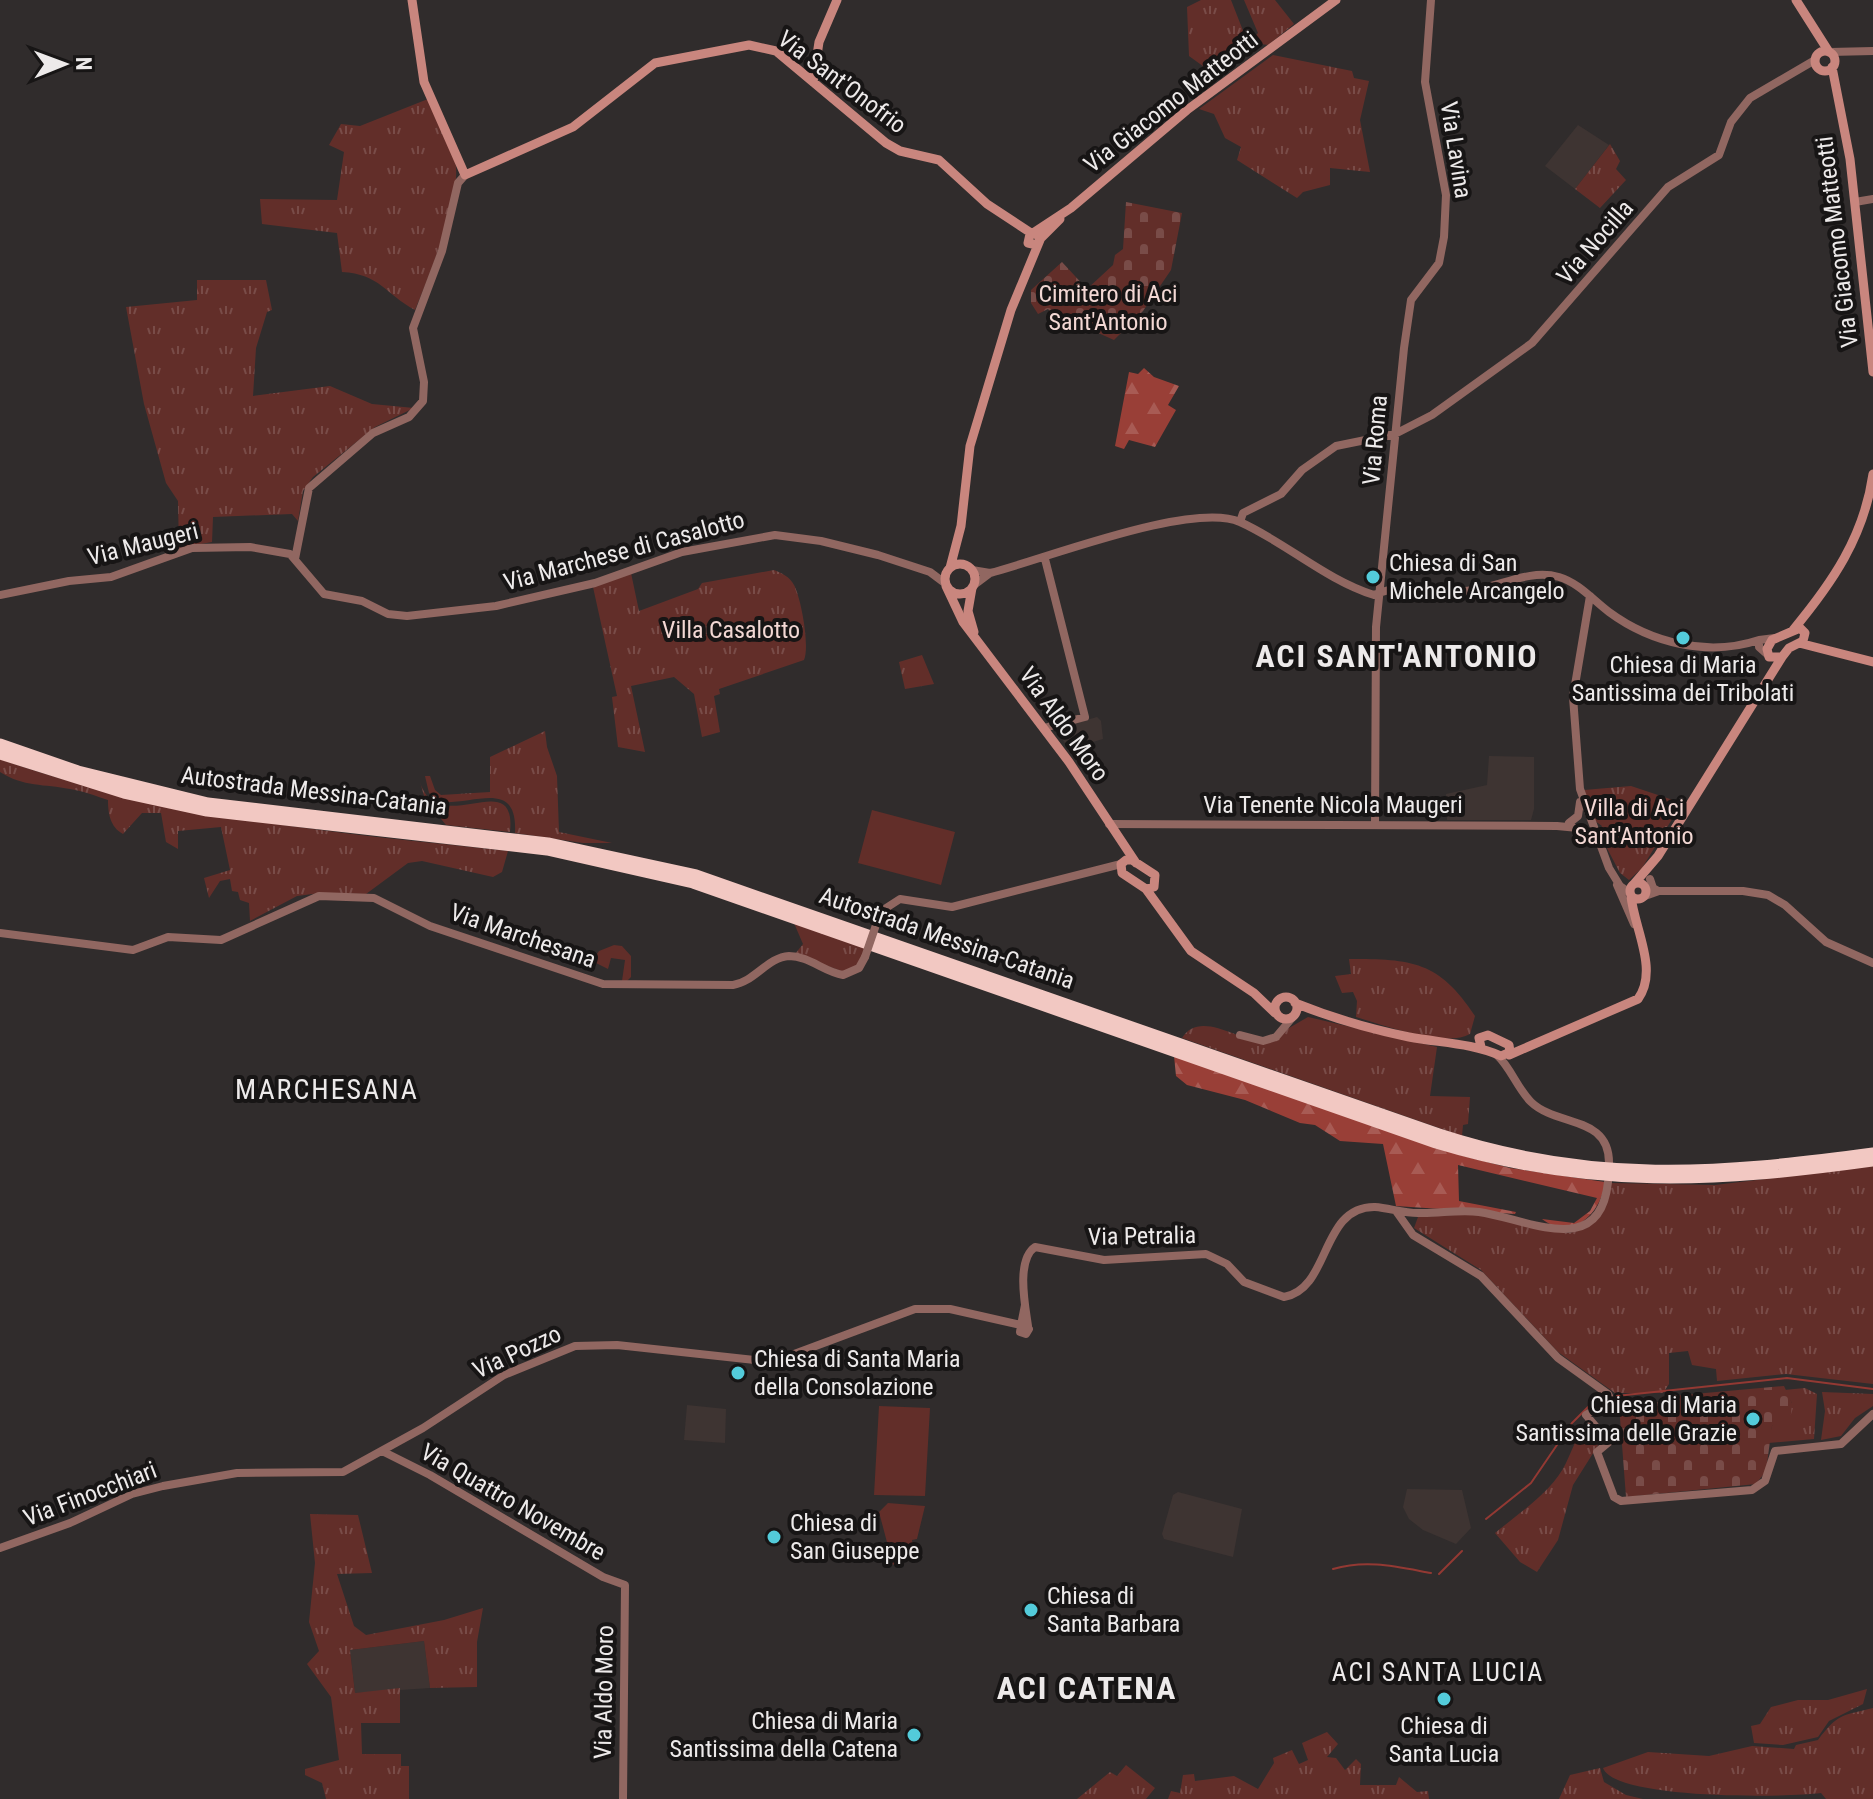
<svg xmlns="http://www.w3.org/2000/svg" width="1873" height="1799" font-family="'Roboto Condensed',sans-serif">
  <style>
    .built { fill: #3e3432 }
    .grass { fill: url(#grass-tufts) }
    .forest { fill: url(#forest-firs) }
    .cemetery { fill: url(#cemetery-stones) }
    .garden { fill: #622e29 }
    .lines { fill: none; stroke-linecap: round; stroke-linejoin: round }
    .stream { stroke: #933933; stroke-width: 2 }
    .tertiary { stroke: #916761; stroke-width: 8 }
    .secondary { stroke: #c9867e; stroke-width: 9 }
    .motorway { stroke: #f2c8c2; stroke-width: 11 }
    .tertiary-bridge { stroke: #916761; stroke-width: 8 }
    .poi-dot { fill: #53cbda; stroke: #171515; stroke-width: 3 }
    .labels { text-anchor: middle; stroke-width: 8; stroke-linejoin: round; paint-order: stroke }
    .street-label { font-size: 24px; fill: #edeaea; stroke: #171515 }
    .park-label { font-size: 24px; fill: #f3d8d4; stroke: #171515 }
    .poi-label { font-size: 24px; fill: #edeaea; stroke: #171515; text-anchor: start }
    .neighbourhood-label { font-size: 26px; letter-spacing: 2px; fill: #edeaea; stroke: #171515 }
    .quarter-label { font-size: 28px; letter-spacing: 2px; fill: #edeaea; stroke: #171515 }
    .district-label { font-size: 32px; font-weight: bold; letter-spacing: 2px; fill: #edeaea; stroke: #171515 }
  </style>
  <defs>
    <pattern id="grass-tufts" width="24" height="20" patternUnits="userSpaceOnUse" patternTransform="scale(2)"><rect width="24" height="20" fill="#622e29"/><path d="M3 7l-1-3M5 7V3M7 7l1-3M15 17l-1-3M17 17v-4M19 17l1-3" fill="none" stroke="#794c48"/></pattern>
    <pattern id="forest-firs" width="22" height="20" patternUnits="userSpaceOnUse" patternTransform="scale(2)"><rect width="22" height="20" fill="#993f37"/><path d="M5 1l3.5 6h-7zM16 11l3.5 6h-7z" fill="#a85b54"/></pattern>
    <pattern id="cemetery-stones" width="16" height="16" patternUnits="userSpaceOnUse" patternTransform="scale(2)"><rect width="16" height="16" fill="#622e29"/><path d="M2 7V4a2 2 0 0 1 4 0v3zM10 15v-3a2 2 0 0 1 4 0v3z" fill="#794c48"/></pattern>
  </defs>
  <rect width="100%" height="100%" fill="#302c2c"/>
  <path class="built" d="M1578 125 1609 145 1575 189 1545 166Z
    M1097 717 1101 721 1103 739 1069 749 1058 733 1059 728Z
    M1489 756 1534 757V809L1531 820H1447L1446 794 1487 785Z
    M687 1405 726 1409 725 1443 684 1440Z
    M1407 1489 1462 1490 1471 1528 1456 1544 1423 1530 1409 1519 1403 1507Z
    M1178 1492 1242 1509 1233 1557 1164 1539 1162 1534 1173 1495Z
    M424 1641 430 1688 355 1693 350 1650Z"/>
  <path class="grass" d="M1201 0H1231L1249 46 1225 56 1207 69 1189 56 1187 7Z
    M1244 0H1275L1294 24 1268 45 1261 44 1255 36 1258 33Z
    M1273 55 1352 71 1354 78 1369 81 1360 120 1370 172 1330 168V185L1303 192 1297 198 1237 160 1241 147 1225 138 1214 114 1199 109Z
    M428 99C438 120 454 144 456 167 459 204 429 276 415 310 385 294 380 274 342 272L337 233 262 224 260 199 337 200 344 152 329 145 341 124 360 126Z
    M1610 144 1620 161 1616 169 1626 180 1600 208 1575 189Z
    M197 280H266L272 310 267 312 256 348 253 396 330 386 372 404 414 408 375 427 313 477 303 491 298 521 292 514 213 517 212 542 179 548 178 501 166 483 144 404 126 307 197 300Z
    M774 570C782 573 790 577 794 585 801 598 810 646 804 660L719 689 720 694 714 696 720 732 702 737 694 694 674 677 631 686 645 752 618 747 612 697 617 696 593 587 631 573 639 611 698 589 702 583Z
    M922 655 934 684 905 689 899 662Z
    M545 731 547 747 557 776 559 832 612 843H583L515 833C518 778 474 805 440 802L429 793 425 776H430L435 790 441 795 490 792V757Z
    M0 759C168 819 332 832 508 851L502 872 493 877 422 861 408 863 366 894 320 893 297 896 250 921 249 903 240 900 238 892 232 891 230 879 220 881 209 898 204 878 230 870 221 827 178 831V849L166 842 161 813H142L123 834C110 827 108 813 108 800 96 796 83 791 70 789 45 784 23 787 0 772Z
    M420 782C438 841 517 763 510 832L446 825 425 799Z
    M1631 786 1682 803 1642 868 1629 880 1620 873 1599 833 1602 826 1595 821 1584 790Z
    M794 923 865 947 858 965 844 972 795 954 803 944Z
    M1349 959C1412 959 1439 961 1475 1016L1470 1034C1445 1048 1383 1025 1356 1017L1357 1001 1353 992 1342 993 1335 976 1351 974Z
    M1308 1017 1437 1047 1430 1096 1470 1097 1468 1124 1463 1125 1462 1136 1182 1038C1199 1010 1237 1039 1263 1043Z
    M1873 1166V1384L1786 1374 1717 1381 1716 1369 1692 1365 1688 1351 1669 1353V1384L1663 1393H1615L1558 1352 1481 1270 1414 1228 1418 1217 1474 1214 1568 1233C1598 1229 1608 1211 1611 1183L1715 1185Z
    M1805 1388 1817 1394 1814 1439 1768 1443 1772 1426 1792 1403 1784 1390Z
    M1822 1392 1873 1394V1406L1855 1418 1841 1436 1821 1440 1825 1411Z
    M1584 1424 1602 1439 1573 1485 1558 1540 1537 1572 1520 1562 1495 1533C1518 1514 1553 1491 1566 1463 1572 1450 1577 1437 1584 1424Z
    M310 1514 358 1515 372 1573 337 1574 354 1626 366 1635 444 1620 483 1608 477 1642V1687L430 1688 424 1641 350 1650 355 1693 400 1688V1723H361L362 1754H401V1766H409V1799H326L322 1783 305 1775V1769L339 1760 331 1697 307 1664 319 1651 309 1622 315 1563Z
    M1867 1689 1863 1704 1829 1721 1818 1737 1783 1745 1754 1743 1751 1726 1760 1724 1771 1707 1798 1700H1828Z
    M1873 1708V1799H1826L1821 1793C1779 1798 1615 1799 1603 1768L1648 1752 1709 1756 1752 1746 1794 1749 1796 1745 1818 1740C1839 1712 1843 1716 1873 1708Z
    M1327 1732 1338 1744 1327 1757 1336 1758 1345 1770 1356 1759 1361 1764 1360 1785H1396L1399 1777 1417 1792 1428 1791 1429 1799H1168L1171 1791 1180 1793 1183 1775 1194 1774 1195 1781 1234 1776 1258 1789 1274 1763 1273 1758 1292 1750 1299 1764 1308 1760 1302 1743Z
    M1126 1765 1155 1788 1146 1799H1077L1110 1772 1117 1776Z
    M1600 1768 1604 1782 1626 1795 1643 1799H1559L1570 1775Z"/>
  <path class="forest" d="M1144 368 1154 377 1179 386 1168 405 1176 410 1155 447 1129 440 1124 449 1115 446 1129 372 1138 374Z
    M1174 1056 1460 1155 1510 1168 1605 1182C1602 1212 1572 1243 1542 1219L1574 1223 1590 1211 1597 1198 1458 1165 1459 1201 1516 1212 1515 1214 1396 1206 1383 1144 1340 1141 1315 1125 1300 1123 1245 1100 1187 1085 1176 1076Z"/>
  <path class="cemetery" d="M1126 202 1182 213 1171 270 1143 311 1114 340 1060 316 1056 318 1048 309 1038 314 1031 303V290L1062 262 1087 289 1113 265 1115 255 1123 249Z
    M1784 1386 1792 1403 1791 1414 1772 1426 1766 1471 1756 1484 1626 1497 1619 1405 1661 1402V1397Z"/>
  <path class="garden" d="M872 810 955 832 941 885 858 863Z
    M614 945 622 946 631 956V977L627 981H622L625 960 611 958 608 969 592 961 599 951Z
    M879 1406 930 1408 925 1496 874 1495Z
    M888 1503 925 1506 917 1539 912 1540 913 1545 905 1557 893 1565 879 1512Z"/>
  <g class="lines">
    <path class="stream" d="M1616 1396 1787 1378 1873 1389
      M1486 1519 1531 1483 1572 1423 1594 1401
      M1333 1569C1367 1559 1398 1567 1431 1573
      M1439 1574 1462 1551"/>
    <path class="tertiary" d="M1830 52 1873 51
      M1855 202 1873 199
      M1240 522 1243 513 1281 494 1302 470 1336 446 1395 434 1432 415 1532 343 1668 187 1719 155 1731 122 1750 98 1815 60
      M295 559 309 488 373 433 409 417 423 401 424 382 413 328 442 251 458 183 465 175
      M972 570 990 573
      M974 585 990 573C1045 559 1192 501 1240 522 1285 542 1326 580 1374 595 1405 581 1432 592 1464 591 1496 590 1526 568 1559 577 1579 583 1593 600 1609 612 1651 643 1708 657 1759 640
      M0 595 69 581 111 577 192 548 250 547 290 554 324 594 362 601 388 614 407 616 496 606 595 583 682 552 775 535 821 541 878 555 930 572 946 584
      M1590 596 1573 697 1580 789 1609 868 1620 886 1630 893
      M1768 655 1759 647V640L1775 638
      M1044 728 1085 717 1045 559
      M1569 823 1578 816 1580 802
      M1109 824 1557 826 1578 828 1598 840
      M1375 825 1376 627 1404 348 1411 300 1439 263 1444 237 1446 195 1425 82 1431 0
      M1650 879 1653 888 1658 891
      M1617 885 1634 924
      M1645 896 1659 891H1743L1768 895 1785 905 1826 942 1873 963
      M877 922 883 910 900 899 952 907 1121 864
      M0 933 133 950 168 937 221 940 319 896 374 898 430 926 603 984 733 985C754 982 768 957 789 956 809 956 824 972 843 975L859 968 865 957
      M1240 1035 1263 1041 1276 1037
      M1276 1037 1292 1018
      M1497 1055C1511 1068 1517 1088 1531 1102 1557 1127 1610 1115 1609 1164
      M1396 1211 1413 1235 1481 1276 1558 1358 1608 1394 1611 1400 1586 1415 1609 1442 1597 1452 1614 1497 1621 1501 1752 1490 1765 1481 1775 1451 1841 1444 1873 1414
      M1021 1325 1020 1332 1026 1334 1029 1329 1024 1324
      M1028 1326C1025 1305 1016 1260 1035 1247L1104 1260 1206 1254 1227 1264 1244 1282 1284 1297C1331 1289 1320 1206 1375 1207 1389 1208 1403 1213 1418 1213 1438 1214 1459 1209 1479 1212 1528 1219 1600 1260 1608 1182
      M382 1451 430 1475 603 1577 625 1585 623 1799
      M0 1548 70 1523 132 1494 163 1486 237 1473 343 1472 423 1428 504 1375 575 1346 617 1345 764 1361 778 1360 915 1309H950L1021 1325 1025 1305"/>
    <path class="secondary" d="M412 0 424 82 465 175 573 127 655 63 749 45 776 51 886 143 900 151 939 160 987 204 1031 233
      M1796 0 1829 52
      M1815 61a10 10 0 1 1 20 0a10 10 0 1 1-20 0Z
      M1832 67 1850 159 1873 372
      M813 82 819 42 837 0
      M1033 233 1071 208 1187 110 1336 0
      M1040 239 1060 219
      M945 579a15 15 0 1 1 30 0a15 15 0 1 1-30 0Z
      M950 568 961 526 970 446 1011 310 1040 240 1037 234H1030L1028 243 1037 245
      M946 586 963 622 1069 762 1136 863
      M972 588 968 611 974 632
      M1800 628 1805 633 1803 641 1789 648 1782 657H1769L1767 649 1772 640Z
      M1793 630C1832 583 1864 537 1873 474
      M1799 643 1873 662
      M1126 860H1132L1155 875 1154 887 1146 889 1122 873 1121 864Z
      M1630 891a8 8 0 1 1 16 0a8 8 0 1 1-16 0Z
      M1634 884 1658 856 1782 657
      M1146 889 1191 951 1254 993 1275 1013
      M1275 1008a11 11 0 1 1 22 0a11 11 0 1 1-22 0Z
      M1295 1003C1332 1018 1370 1029 1409 1037 1441 1043 1472 1043 1501 1056L1510 1052 1509 1045 1488 1035 1479 1038 1481 1047
      M1509 1055 1638 999C1659 970 1634 928 1631 896"/>
    <path class="motorway" d="M0 744 78 771 208 803 548 843 696 875 1439 1134C1592 1184 1718 1174 1873 1153
      M0 754 124 793 207 811 547 850 693 883 1436 1143C1592 1190 1714 1183 1873 1161"/>
    <path class="tertiary-bridge" d="M865 957 877 922"/>
  </g>
  <g class="poi-dot">
    <circle cx="1373" cy="577" r="8"/>
    <circle cx="1683" cy="638" r="8"/>
    <circle cx="738" cy="1373" r="8"/>
    <circle cx="1753" cy="1419" r="8"/>
    <circle cx="774" cy="1537" r="8"/>
    <circle cx="1031" cy="1610" r="8"/>
    <circle cx="1444" cy="1699" r="8"/>
    <circle cx="914" cy="1735" r="8"/>
  </g>
  <g class="labels">
    <g class="street-label">
      <text transform="translate(842 82) rotate(37)" y="8">Via Sant'Onofrio</text>
      <text transform="translate(1171 102) rotate(-38)" y="8">Via Giacomo Matteotti</text>
      <text transform="translate(1456 150) rotate(81)" y="8">Via Lavina</text>
      <text transform="translate(1595 242) rotate(-49)" y="8">Via Nocilla</text>
      <text transform="translate(1837 242) rotate(-97)" y="8">Via Giacomo Matteotti</text>
      <text transform="translate(1375 440) rotate(-85)" y="8">Via Roma</text>
      <text transform="translate(143 544) rotate(-14)" y="8">Via Maugeri</text>
      <text transform="translate(624 551) rotate(-15)" y="8">Via Marchese di Casalotto</text>
      <text transform="translate(1064 724) rotate(54)" y="8">Via Aldo Moro</text>
      <text transform="translate(314 791) rotate(7)" y="8">Autostrada Messina-Catania</text>
      <text x="1333" y="813">Via Tenente Nicola Maugeri</text>
      <text transform="translate(523 936) rotate(19)" y="8">Via Marchesana</text>
      <text transform="translate(947 938) rotate(19)" y="8">Autostrada Messina-Catania</text>
      <text transform="translate(1142 1236) rotate(-1)" y="8">Via Petralia</text>
      <text transform="translate(517 1352) rotate(-25)" y="8">Via Pozzo</text>
      <text transform="translate(90 1494) rotate(-21)" y="8">Via Finocchiari</text>
      <text transform="translate(513 1502) rotate(30)" y="8">Via Quattro Novembre</text>
      <text transform="translate(604 1692) rotate(-89)" y="8">Via Aldo Moro</text>
    </g>
    <g class="park-label">
      <text x="1108" y="302">Cimitero di Aci<tspan x="1108" dy="28">Sant'Antonio</tspan></text>
      <text x="731" y="638">Villa Casalotto</text>
      <text x="1634" y="816">Villa di Aci<tspan x="1634" dy="28">Sant'Antonio</tspan></text>
    </g>
    <g class="poi-label">
      <text x="1389" y="571">Chiesa di San<tspan x="1389" dy="28">Michele Arcangelo</tspan></text>
      <text x="1683" y="673" text-anchor="middle">Chiesa di Maria<tspan x="1683" dy="28">Santissima dei Tribolati</tspan></text>
      <text x="754" y="1367">Chiesa di Santa Maria<tspan x="754" dy="28">della Consolazione</tspan></text>
      <text x="1737" y="1413" text-anchor="end">Chiesa di Maria<tspan x="1737" dy="28">Santissima delle Grazie</tspan></text>
      <text x="790" y="1531">Chiesa di<tspan x="790" dy="28">San Giuseppe</tspan></text>
      <text x="1047" y="1604">Chiesa di<tspan x="1047" dy="28">Santa Barbara</tspan></text>
      <text x="898" y="1729" text-anchor="end">Chiesa di Maria<tspan x="898" dy="28">Santissima della Catena</tspan></text>
      <text x="1444" y="1734" text-anchor="middle">Chiesa di<tspan x="1444" dy="28">Santa Lucia</tspan></text>
    </g>
    <g class="neighbourhood-label">
      <text x="1438" y="1681">ACI SANTA LUCIA</text>
    </g>
    <g class="quarter-label">
      <text x="327" y="1099">MARCHESANA</text>
    </g>
    <g class="district-label">
      <text x="1397" y="667">ACI SANT'ANTONIO</text>
      <text x="1087" y="1699">ACI CATENA</text>
    </g>
  </g>
  <g transform="translate(64 64) rotate(89)" stroke="#171515" stroke-width="6" paint-order="stroke">
  <path d="M0-6L14 30L0 20L-14 30Z" fill="#edeaea"/>
  <text y="-12" font-size="22" font-weight="bold" text-anchor="middle" fill="#edeaea">N</text>
  </g>
</svg>
